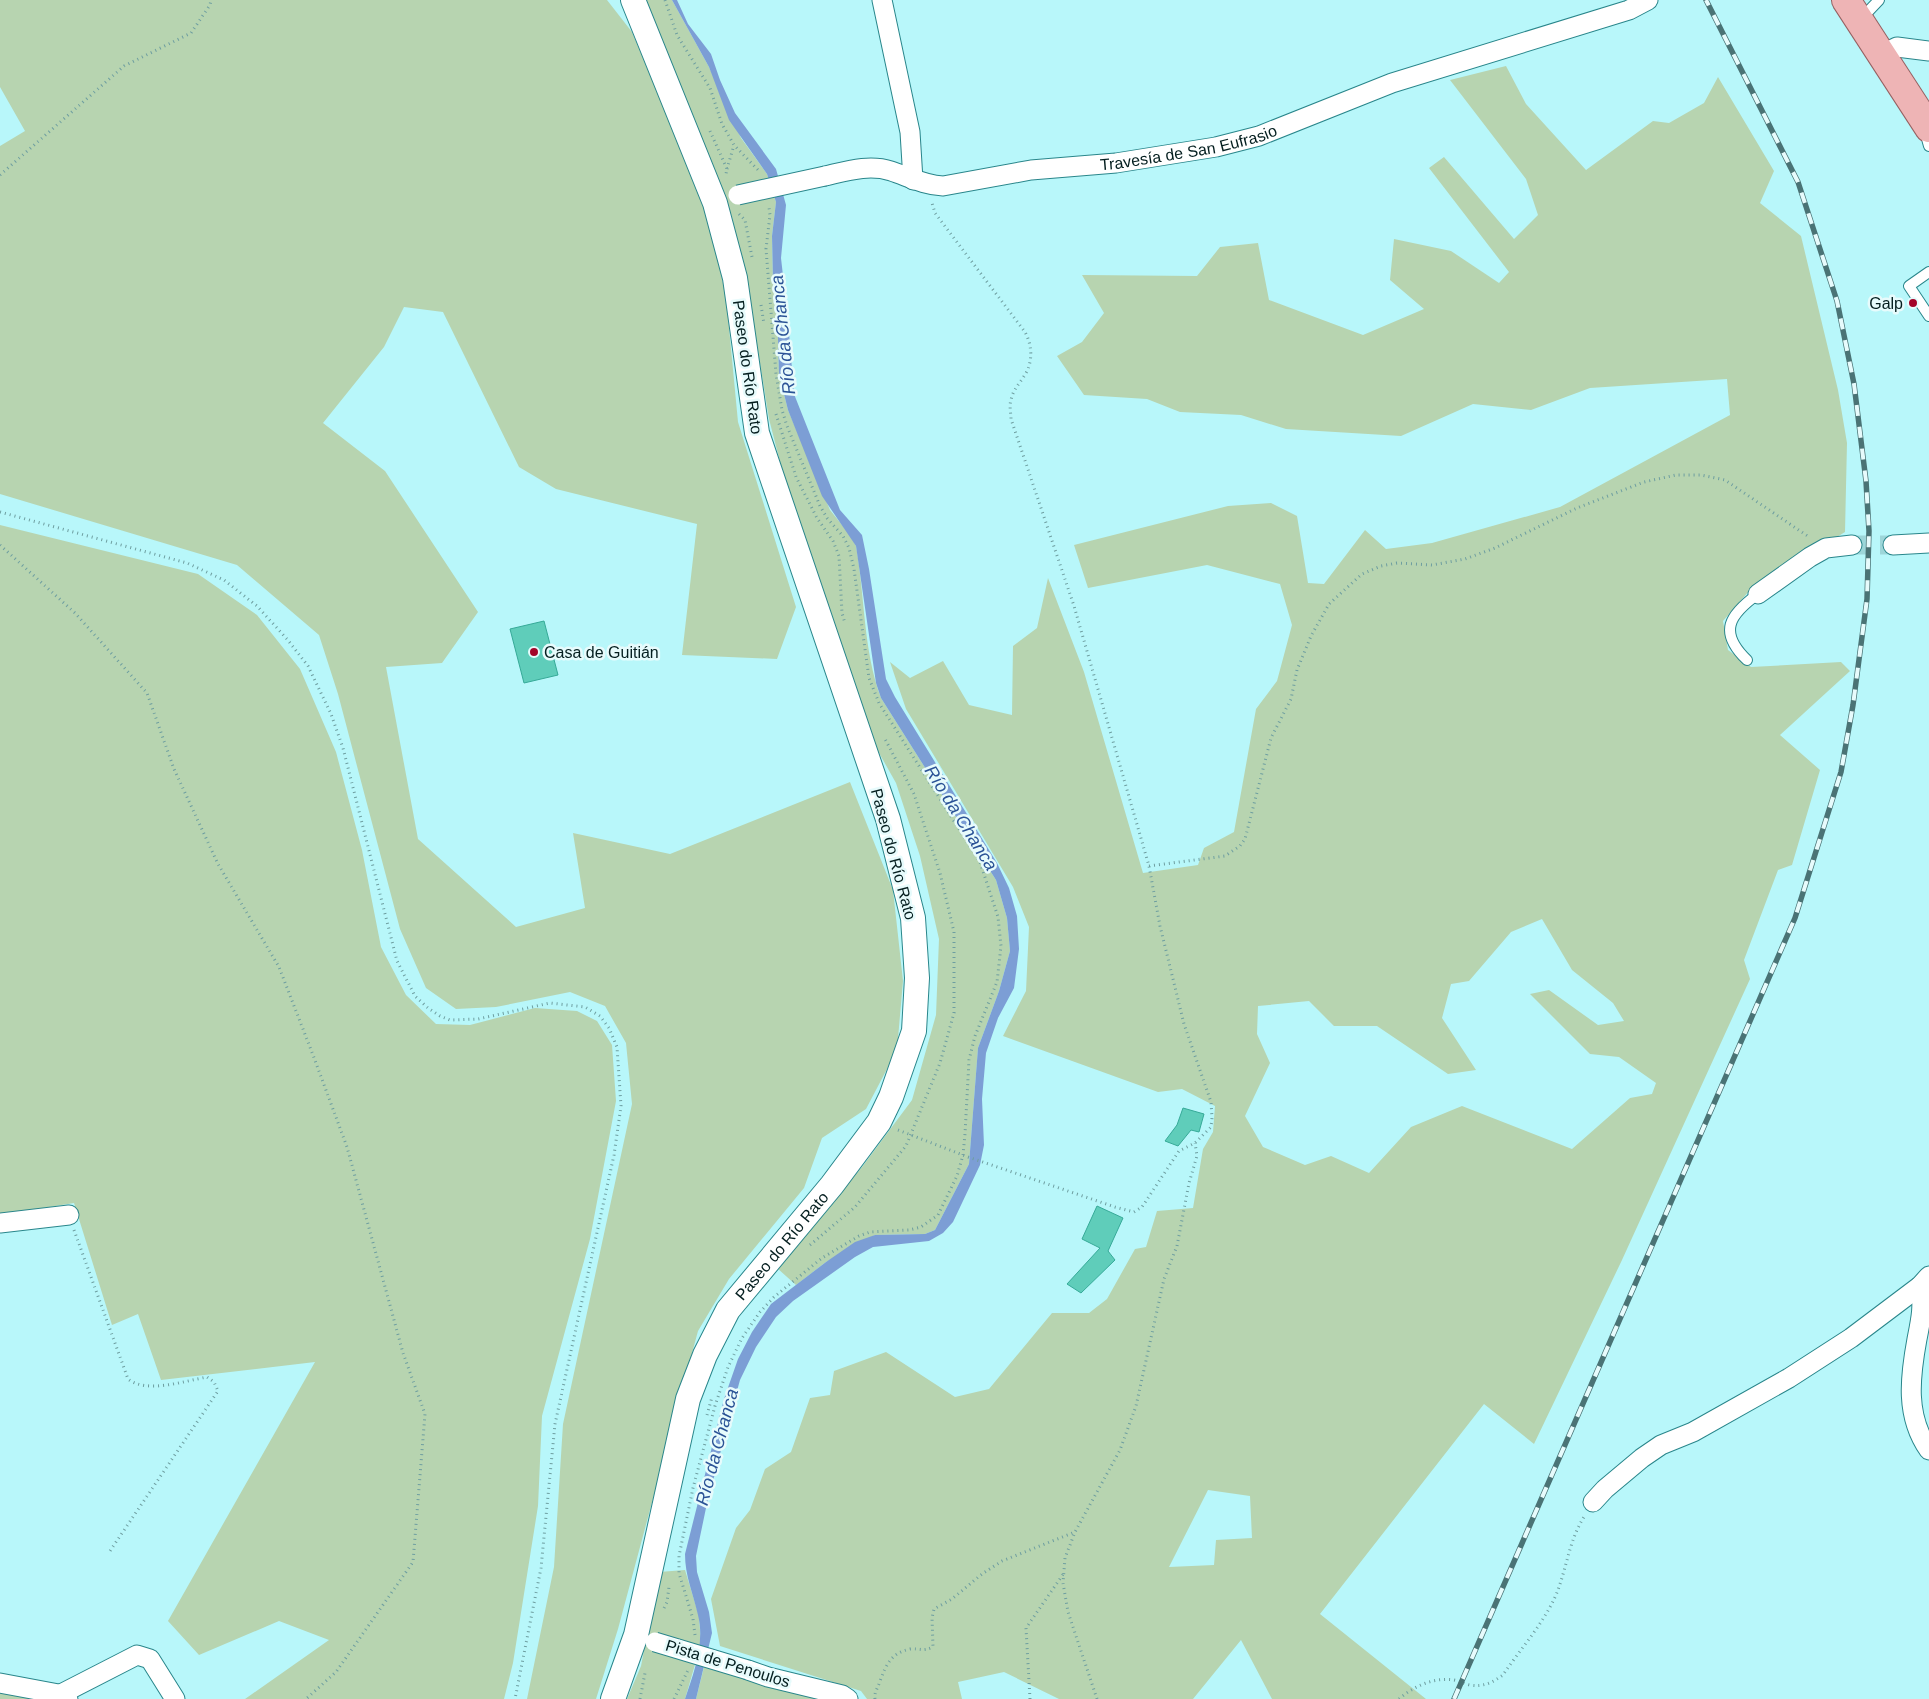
<svg xmlns="http://www.w3.org/2000/svg" width="1929" height="1699" font-family="Arial,sans-serif">
  <style>
    .green { fill: #b7d4b0; fill-rule: evenodd }
    .water { fill: #7c9ed5 }
    .building { fill: #5fcdba; stroke: #36aa98 }
    .lines { fill: none; stroke-linecap: round; stroke-linejoin: round }
    .minor-tunnel { stroke: #9dd6d9; stroke-width: 19; stroke-dasharray: 19 9; stroke-linecap: butt }
    .service-casing { stroke: #29868b; stroke-width: 12 }
    .minor-casing { stroke: #29868b; stroke-width: 21 }
    .tertiary-casing { stroke: #29868b; stroke-width: 26 }
    .primary-casing { stroke: #955f60; stroke-width: 30 }
    .path { stroke: #6e9ea0; stroke-width: 3; stroke-dasharray: 1 4; stroke-linecap: butt }
    .service { stroke: #fff; stroke-width: 10 }
    .minor { stroke: #fff; stroke-width: 19 }
    .tertiary { stroke: #fff; stroke-width: 24 }
    .primary { stroke: #eeb4b5; stroke-width: 28 }
    .rail-casing { stroke: #4a7375; stroke-width: 5.5 }
    .rail { stroke: #e7fbfc; stroke-width: 4; stroke-dasharray: 11; stroke-linecap: butt }
    .minor-bridge-casing { stroke: #29868b; stroke-width: 21; stroke-linecap: butt }
    .minor-bridge { stroke: #fff; stroke-width: 19 }
    .poi-dot { fill: #a30428; stroke: #e7fbfc; stroke-width: 2 }
    .labels { text-anchor: middle; stroke-width: 5; stroke-linejoin: round; paint-order: stroke }
    .street-label { font-size: 16px; fill: #041e1f; stroke: #e7fbfc }
    .poi-label { font-size: 16px; fill: #041e1f; stroke: #e7fbfc; text-anchor: end }
    .water-label { font-size: 18px; font-style: italic; fill: #2a5296; stroke: #e7fbfc }
  </style>
  <rect width="100%" height="100%" fill="#b8f7fa"/>
  <path class="green" d="M0 0H607L632 32 706 209 726 296 738 422 796 607 777 659 682 655 697 524 556 489 519 467 443 312 404 307 384 347 323 423 385 471 478 612 442 663 386 667 418 839 516 927 585 908 573 833 670 854 850 782 893 890 903 981 897 1050 866 1109 822 1138 804 1188 729 1279 698 1331 618 1629 596 1699H527L554 1567 563 1424 632 1104 626 1043 605 1006 570 992 496 1007 456 1009 426 988 400 929 338 694 319 635 237 565 0 494V146L25 131 0 87Z
    M645 0H672L709 67 741 138 767 174 776 202 772 236 773 280 777 304 779 374 788 410 830 510 850 535 856 546C865 596 863 650 881 698L996 880 1007 918 1010 951 999 991 978 1048 969 1164 935 1230 925 1234 875 1235 826 1262 796 1285 777 1268 862 1167 912 1100 936 1015 939 939 920 856 896 783 874 744 785 481 769 419 751 307 732 217Z
    M1506 66 1526 104 1586 170 1653 121 1669 123 1704 103 1718 77 1774 171 1760 203 1801 236 1838 390 1847 443 1845 532 1750 590 1723 621 1728 650 1751 667 1841 662 1850 671 1780 735 1820 770 1792 865 1778 870 1744 960 1750 979 1622 1260 1534 1444 1484 1404 1320 1614 1426 1699H1272L1241 1640 1193 1699H1059L1004 1672 958 1682 962 1699H867L861 1691 720 1646 711 1599 736 1528 750 1510 765 1469 791 1452 810 1398 830 1395 834 1371 886 1352 955 1397 989 1389 1052 1313H1089L1107 1299 1135 1249 1146 1247 1157 1211 1193 1208 1203 1149 1213 1132 1215 1106 1182 1089 1158 1092 1003 1036 1026 991 1029 927 1013 887 906 709 890 662 910 678 943 661 969 705 1012 715 1013 646 1037 628 1048 578 1084 672 1143 873 1198 865 1204 848 1234 832 1256 709 1277 681 1292 625 1280 584 1207 565 1088 588 1074 545 1228 506 1271 503 1297 516 1308 583 1324 584 1365 530 1386 549 1432 543 1560 507 1730 415 1727 379 1590 388 1531 410 1473 404 1401 436 1286 429 1241 415 1180 412 1147 399 1084 395 1057 356 1082 342 1104 313 1082 275 1197 276 1220 247 1258 243 1269 300 1363 335 1424 309 1390 280 1394 239 1451 251 1499 283 1509 272 1429 168 1444 157 1514 239 1538 215 1526 179 1450 80ZM1542 919 1572 970 1613 1003 1624 1021 1598 1025 1549 990 1530 994 1590 1054 1619 1057 1656 1083 1652 1094 1630 1098 1572 1149 1462 1106 1411 1127 1369 1173 1331 1156 1305 1165 1263 1147 1245 1116 1270 1063 1257 1034 1258 1006 1309 1001 1334 1026H1377L1448 1074 1476 1070 1442 1018 1451 984 1469 981 1511 932ZM1208 1490 1250 1496 1252 1538 1216 1540 1214 1565 1169 1567Z
    M0 525 198 574 257 615 300 669 336 752 362 850 381 947 406 995 436 1024 470 1025 535 1008 577 1011 597 1021 612 1045 616 1101 590 1239 542 1416 538 1506 513 1663 504 1699H245L329 1640 279 1621 199 1655 168 1621 315 1362 161 1380 138 1314 112 1325 74 1203 0 1215Z
    M685 1570 699 1616 701 1644 685 1699H627L641 1666 659 1572Z
    M704 1667 830 1699H696Z
    M0 1690 46 1699H0Z"/>
  <path class="water" d="M672 0H677L688 24 711 54 720 80 735 113 776 169 786 205 781 258 788 320 794 394 840 510 862 535 869 569 886 679 895 697 997 863 1009 888 1017 916 1019 949 1014 988 998 1018 986 1053 982 1099 984 1145 980 1165 953 1222 943 1233 929 1241 873 1247 855 1257 793 1301 776 1317 756 1347 740 1380 727 1427 706 1508 696 1556 697 1572 709 1612 712 1633 696 1699H685C694 1672 705 1643 698 1615 693 1593 685 1576 685 1554L724 1399 738 1359 752 1332 771 1304 826 1262 855 1242 875 1235 925 1234 935 1230 969 1164 978 1048 999 991 1010 951 1007 918 996 880 881 698 876 683 856 546 822 496 788 410 779 374 777 304 773 280 772 236 776 202 767 174 729 120 709 67Z"/>
  <path class="building" d="M544 621 558 675 524 683 510 629Z
    M1183 1108 1204 1114 1199 1132 1191 1130 1178 1146 1165 1141 1177 1125Z
    M1097 1206 1123 1218 1108 1251 1115 1260 1081 1293 1067 1284 1100 1248 1082 1239Z"/>
  <g class="lines">
    <path class="minor-tunnel" d="M1852 545H1893"/>
    <g class="service-casing">
      <path id="service" d="M1860 20 1879 0
        M1924 128 1929 146
        M1929 272 1909 286 1929 316
        M1747 660C1718 632 1729 615 1758 594"/>
    </g>
    <g class="minor-casing">
      <g id="minor">
        <path d="M882 0 910 132 913 180"/>
        <path d="M1881 55 1897 47 1929 51"/>
        <path id="s1" d="M825 176C847 171 869 164 891 171 909 177 924 185 943 186L1031 170 1116 163 1216 147 1259 136 1392 83 1629 10 1648 0"/>
        <path d="M1893 545 1929 543"/>
        <path d="M1758 594 1810 557 1826 548 1852 545"/>
        <path d="M0 1223 69 1215"/>
        <path d="M1929 1286H1920C1924 1305 1921 1319 1917 1339 1910 1377 1905 1416 1929 1450"/>
        <path d="M1593 1502 1605 1489 1642 1458 1661 1445 1693 1432 1789 1378 1851 1338 1920 1286 1929 1276"/>
        <path d="M748 1670 768 1677 842 1695 848 1699"/>
        <path d="M0 1683 64 1695 68 1699"/>
        <path d="M59 1695 137 1655 150 1659 175 1699"/>
      </g>
    </g>
    <g class="tertiary-casing">
      <g id="tertiary">
        <path id="s2" d="M613 1699 636 1635 688 1399 705 1355 728 1310 832 1185 879 1122 891 1097 914 1031 917 978 913 918 888 819 757 433 735 278 715 203 633 0"/>
      </g>
    </g>
    <g class="primary-casing">
      <path id="primary" d="M1846 0 1929 128"/>
    </g>
    <path class="path" d="M665 0 677 35 710 88 722 124 734 145 760 172
      M710 131 727 169 726 174
      M727 169 734 145
      M0 175 124 66 191 33 210 5 211 0
      M739 214 745 220 752 257
      M761 305 764 324
      M776 414 796 477 817 518 833 541 839 556 842 613 845 623
      M0 512 187 563 224 580 257 606 287 639 308 666 331 714 343 748 397 961 415 996 428 1008 440 1016 450 1020 478 1019 550 1003 585 1007 600 1016 609 1028 617 1047 621 1106 614 1155 555 1424 541 1568 515 1699
      M0 545 75 613 147 693 174 769 218 864 279 967 313 1055 347 1147 403 1353 425 1414 413 1562 336 1672 306 1699
      M1149 866 1225 856 1240 846 1245 839 1271 738 1291 699 1297 670 1311 636 1329 604 1362 574 1381 566 1397 563 1432 565 1465 559 1495 548 1577 508 1644 482 1676 475H1701L1725 480 1809 537
      M898 1130 968 1157 1115 1207 1134 1212 1142 1207 1179 1151 1195 1143 1211 1127 1212 1118 1211 1102 1184 1024 1160 926 1149 866 1074 606 1011 419C1011 413 1009 406 1011 400 1013 389 1021 382 1026 373 1033 360 1032 345 1025 332L935 213 932 203
      M74 1230 128 1379C147 1394 184 1381 207 1377L214 1382 218 1391 110 1551
      M810 1245 855 1207 906 1146 940 1063 954 1013V932L940 873 914 794 884 737
      M707 1415 712 1397
      M664 1608 667 1602 669 1587
      M695 1635 693 1619 679 1573V1556L693 1488 715 1406 728 1367 742 1338 760 1312 774 1297 822 1258 859 1236 870 1232 909 1230 921 1227 938 1215 957 1176 963 1155 965 1134 969 1060 975 1036 997 982 1001 946 998 917 980 862 879 703 869 678 854 569 849 548 843 536 827 518 820 506 787 426 782 410 776 374 766 249 770 215 769 207
      M640 1699 645 1673
      M674 1699 688 1670
      M875 1699C874 1692 878 1688 880 1681 886 1665 891 1653 910 1649 920 1648 922 1652 933 1647L932 1618 934 1609 952 1599 982 1574 1002 1561 1075 1532
      M1030 1699 1026 1628 1064 1573
      M1097 1699 1068 1612 1063 1583 1065 1558 1075 1532 1120 1450 1136 1406 1164 1279 1177 1246 1189 1183 1197 1156 1195 1143
      M1399 1699C1414 1686 1434 1677 1454 1680 1460 1681 1464 1684 1470 1685 1483 1687 1492 1683 1503 1675 1521 1648 1546 1621 1558 1590 1567 1565 1570 1539 1584 1517"/>
    <use href="#service" class="service"/>
    <use href="#minor" class="minor"/>
    <use href="#tertiary" class="tertiary"/>
    <use href="#primary" class="primary"/>
    <g class="rail-casing">
      <path id="rail" d="M1454 1699 1795 918 1841 772 1853 705 1867 599 1869 531 1866 481 1854 384 1837 301 1798 182 1706 0"/>
    </g>
    <use href="#rail" class="rail"/>
    <g class="minor-bridge-casing">
      <path id="minor-bridge" d="M738 195 825 176
        M655 1642 748 1670"/>
    </g>
    <use href="#minor-bridge" class="minor-bridge"/>
  </g>
  <g class="poi-dot">
    <circle cx="1913" cy="303" r="5"/>
    <circle cx="534" cy="652" r="5"/>
  </g>
  <g class="labels">
    <g class="street-label">
      <text dy="6" stroke="none"><textPath href="#s1" startOffset="370">Travesía de San Eufrasio</textPath></text>
      <text transform="translate(748 367) rotate(82)" y="6">Paseo do Río Rato</text>
      <text transform="translate(894 854) rotate(75)" y="6">Paseo do Río Rato</text>
      <text dy="6" stroke="none"><textPath href="#s2" startOffset="491">Paseo do Río Rato</textPath></text>
      <text transform="translate(728 1663) rotate(17)" y="6">Pista de Penoulos</text>
    </g>
    <g class="poi-label">
      <text x="1903" y="309">Galp</text>
      <text x="544" y="658" text-anchor="start">Casa de Guitián</text>
    </g>
    <g class="water-label">
      <text transform="translate(783 335) rotate(-96)" y="6">Río da Chanca</text>
      <text transform="translate(961 818) rotate(58)" y="6">Río da Chanca</text>
      <text transform="translate(717 1447) rotate(-75)" y="6">Río da Chanca</text>
    </g>
  </g>
</svg>
